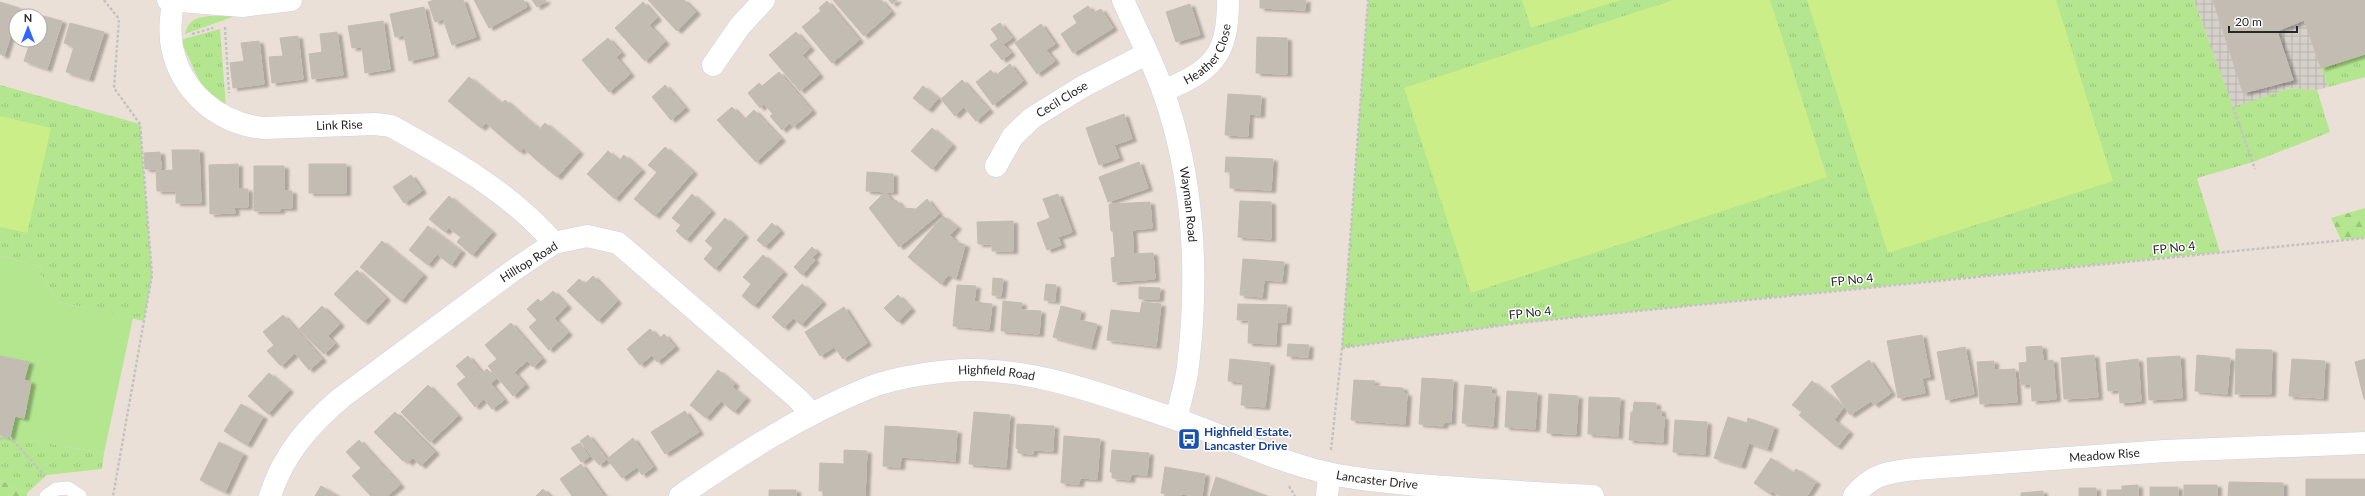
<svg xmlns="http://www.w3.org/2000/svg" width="2365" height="496" font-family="Lato,sans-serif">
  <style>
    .grass { fill: url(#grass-tufts) }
    .forest { fill: url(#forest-firs) }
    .park { fill: #b3e68f }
    .pitch { fill: #ccee89 }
    .plaza { fill: url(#plaza-grid) }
    .building { fill: #c2bcb3; stroke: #c6bcb1; filter: url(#shadow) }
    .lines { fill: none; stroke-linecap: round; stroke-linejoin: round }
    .service-casing { stroke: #ccd2e1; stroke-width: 14 }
    .minor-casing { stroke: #ccd2e1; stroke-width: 23 }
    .path { stroke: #c3c3c3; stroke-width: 2.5; stroke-dasharray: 3 2; stroke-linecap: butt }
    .service { stroke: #fff; stroke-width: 13 }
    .minor { stroke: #fff; stroke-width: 22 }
    .labels { text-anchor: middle; stroke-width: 3; stroke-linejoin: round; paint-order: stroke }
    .street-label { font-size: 12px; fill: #272727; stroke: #fff }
    .transit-label { font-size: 12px; font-weight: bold; fill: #164399; stroke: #fff; text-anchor: start }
  </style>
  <defs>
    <pattern id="grass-tufts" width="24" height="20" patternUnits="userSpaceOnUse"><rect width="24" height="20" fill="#b3e68f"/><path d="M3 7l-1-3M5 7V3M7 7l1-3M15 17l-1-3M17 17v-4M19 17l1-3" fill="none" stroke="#9ac57b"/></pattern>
    <pattern id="forest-firs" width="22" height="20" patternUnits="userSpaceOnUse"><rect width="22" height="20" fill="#b3e68f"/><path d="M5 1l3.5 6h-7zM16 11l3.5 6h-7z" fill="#9ac57b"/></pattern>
    <pattern id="plaza-grid" width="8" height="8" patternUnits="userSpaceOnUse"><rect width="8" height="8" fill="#d6d0ca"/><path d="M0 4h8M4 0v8" fill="none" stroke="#b8b3ae"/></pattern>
    <filter id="shadow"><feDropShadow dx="4.5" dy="2.5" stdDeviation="1" flood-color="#0004"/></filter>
  </defs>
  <rect width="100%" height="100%" fill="#ebe0d7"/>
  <path class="grass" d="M1368 0H2194L2233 106 2290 88 2317 90 2330 132 2253 162 2197 178 2220 252 1519 323 1342 348Z
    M215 16H235L185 34C189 17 200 17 215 16Z
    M220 29 226 107C193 83 198 72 180 40Z
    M2365 54V77L2328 87 2321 68Z
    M0 85 140 124 152 275 144 321 59 302 40 274 42 267 0 256Z
    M0 435 104 453 102 469 47 475 27 493 0 480Z"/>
  <path class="forest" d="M2365 208V238L2341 240 2331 218Z
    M0 480 27 493V496H0Z"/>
  <path class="park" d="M0 256 42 267 40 274 59 302 133 318 104 453 10 437 15 416 24 418 31 382 24 380 28 362 0 356Z"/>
  <path class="pitch" d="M1522 0H1621L1531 28Z
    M1673 0H1770L1827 177 1471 293 1404 88Z
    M1807 0H2056L2113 181 1888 253Z
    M0 116 51 128 27 233 0 227Z"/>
  <path class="plaza" d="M2194 0H2213L2243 93 2293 80 2277 31 2304 20 2328 87 2317 90 2290 88 2233 107Z"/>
  <path class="building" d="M435 0H463L476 37 452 45 443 19 435 22 428 2Z
    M474 0H523L527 7 489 28Z
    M532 0H545L546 1 537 7Z
    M648 0H684L696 12 677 31Z
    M833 0H881L891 12 864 36Z
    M889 0H897L892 4Z
    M1260 0H1306L1305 10 1260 8Z
    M2213 0H2365V54L2321 68 2304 20 2277 31 2293 80 2243 93Z
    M827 1 859 40 832 63 802 27 821 11 819 8Z
    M0 2 19 8 4 56 0 54Z
    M643 2 657 18 649 25 665 42 645 61 615 28Z
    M1190 4 1200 35 1176 42 1166 12Z
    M1088 6 1093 13 1101 9 1113 28 1073 53 1061 34 1077 23 1073 16Z
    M424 7 434 55 409 61 404 35 395 37 390 14Z
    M28 12 62 21 47 69 24 61 31 40H40V16H27Z
    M383 21 390 69 365 73 362 47 352 48 348 26Z
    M70 23 104 32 89 79 66 72 74 47 64 43Z
    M1000 23 1012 38 1003 44 1011 53 1002 60 990 45 998 39 991 29Z
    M1041 24 1055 44 1046 50 1055 61 1037 74 1015 43Z
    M337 32 343 75 312 79 309 54 322 52 320 34Z
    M796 32 810 48 802 55 819 75 800 91 769 55Z
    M298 36 303 79 272 83 269 57 283 56 280 38Z
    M1257 37 1287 38V74L1256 73Z
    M608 38 621 53 616 57 630 74 609 92 582 60Z
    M259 41 264 84 233 88 230 63 244 61 241 43Z
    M1010 64 1023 81 993 105 976 82 991 70 995 76Z
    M779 72 812 111 793 127 790 123 782 130 770 116 773 114 764 104 760 108 748 93 759 83 762 86Z
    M469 77 485 90 464 114 448 101Z
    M962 80 989 110 976 121 964 107 955 116 941 99Z
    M665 85 685 108 671 120 652 97Z
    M923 86 938 98 928 110 913 98Z
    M485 90 502 104 481 128 464 114Z
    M1228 94 1261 96 1260 115 1249 114 1248 136 1225 135Z
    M505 100 522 115 502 137 486 123Z
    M732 107 744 120 754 110 781 139 756 162 717 120Z
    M1124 114 1132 139 1114 145 1119 158 1099 165 1086 128Z
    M522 115 539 129 520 152 502 137Z
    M545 123 562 137 540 163 523 148Z
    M932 128 952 145 932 169 911 151Z
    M562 137 579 152 557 177 540 163Z
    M665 147 693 172 655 216 634 199 657 172 648 165Z
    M172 150H199L201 203H176V191H157L156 171 173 170Z
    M608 151 619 161 624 155 641 170 615 199 587 174Z
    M160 152 161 169H145L144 153Z
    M1226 157 1273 159 1271 190 1230 188V172H1225Z
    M1139 162 1148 188 1108 202 1099 177Z
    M238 164V189H248V207H234L235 213 210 214 209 165Z
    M309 164H346V193H309Z
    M254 166H284V191H292V208H280V211H254Z
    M867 172 893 174V192L866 191Z
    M411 175 422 191 404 203 393 187Z
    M885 192 893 202 896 200 903 208 916 209 927 199 939 214 899 247 869 208Z
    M692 194 711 211 686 240 676 231 681 225 672 218Z
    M1058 194 1072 232 1058 237 1061 245 1047 250 1037 223 1050 218 1043 199Z
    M449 196 492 232 472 255 457 242 461 237 449 228 445 232 429 219Z
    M1240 201 1271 202V239L1238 237Z
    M1150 202 1152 228 1132 230 1133 242 1114 243 1113 231H1111L1109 204Z
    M943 216 957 227 950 235 955 241 965 245 956 278 948 275 941 284 908 257Z
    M725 218 744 235 715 269 704 259 713 248 705 241Z
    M1013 221V251H992V244H978L977 222Z
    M772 223 780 231 765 247 757 240Z
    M428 226 461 251 451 265 437 254 428 265 409 250Z
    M382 241 423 275 401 301 360 267Z
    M1133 242V254L1153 253 1155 279 1113 282 1111 258 1115 257 1114 243Z
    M812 247 817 252 812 258 815 260 802 275 794 267Z
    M763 255 783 272 754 306 742 296 751 284 743 277Z
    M1243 259 1284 262 1282 281 1264 280 1262 297 1240 295Z
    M357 270 386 298 364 322 334 294Z
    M593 276 617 301 598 321 567 291 579 279 585 284Z
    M993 278 1003 279 1001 296 992 295Z
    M802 284 822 302 801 325 793 318 784 328 772 317Z
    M1046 284 1056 285 1055 301 1044 300Z
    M957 285 976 286 974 302 992 304 989 329 953 326Z
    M1139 287 1160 288 1159 299H1139Z
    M553 291 567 306 554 318 568 333 549 350 529 327 537 320 527 309 538 299 541 302Z
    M898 295 911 309 898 322 884 308Z
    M1003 301 1022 303 1021 310 1041 311 1039 334 1001 331Z
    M1142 302 1161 304 1156 346 1107 340 1111 310 1140 313Z
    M1238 304 1287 305 1286 322H1277L1276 344 1248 343 1249 320H1237Z
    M322 306 340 324 328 336 335 344 324 354 299 329Z
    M1061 306 1081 311 1079 320 1097 324 1091 347 1053 337Z
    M844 307 867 343 843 359 834 347 820 356 805 332Z
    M283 315 322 359 309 370 295 353 281 366 267 351 274 345 263 332Z
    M511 323 542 359 533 367 527 361 514 372 525 385 513 396 488 366 497 359 485 345Z
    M650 329 659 339 664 334 675 347 657 362 652 355 640 365 627 349Z
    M1922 335 1930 377 1922 378 1925 393 1898 398 1887 341Z
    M1288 344 1309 345 1308 357 1287 356Z
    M2042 346 2043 361 2053 360 2056 399 2032 401 2031 384 2021 385 2019 363 2027 362 2026 347Z
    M1965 347 1974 394 1946 400 1937 352Z
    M2236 349 2272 350 2271 394H2235Z
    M2094 355 2098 397 2064 399 2061 358Z
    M2197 355 2230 358 2227 394 2195 391Z
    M0 356 29 362 24 380 31 382 24 418 15 416 10 437 0 435Z
    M468 356 482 373 487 369 496 379 491 384 504 400 492 409 484 399 475 407 457 384 466 377 456 366Z
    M2180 356 2182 398 2149 400 2147 358Z
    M1230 359 1270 363 1265 407 1241 405 1243 382 1228 381Z
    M2138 359 2141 401 2120 403 2119 390 2108 391 2106 363Z
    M2292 359 2325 361 2323 398 2289 396Z
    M2365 359V399H2364L2355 362Z
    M1869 360 1891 393 1874 405 1871 401 1850 415 1831 386Z
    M1994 361V370L2015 369 2017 402 1980 404 1977 362Z
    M718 370 735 384 732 387 746 398 734 412 721 401 706 418 690 405Z
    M269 373 289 390 268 414 248 396Z
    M1422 378 1453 380 1451 422H1444L1443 426 1419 424Z
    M1354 380 1375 381 1374 386 1403 388V393L1407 394 1405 424 1351 420Z
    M1812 381 1844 407 1834 420 1849 432 1837 447 1799 415 1802 412 1792 405Z
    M428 385 458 416 430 442 401 412Z
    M1465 385 1492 387 1491 394H1495L1493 426 1462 423Z
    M1507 391 1537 393 1535 429 1505 427Z
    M1549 394 1578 396 1576 434 1547 433Z
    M1589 397 1620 398 1618 436 1588 434Z
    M1634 402 1656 403V410H1661V417H1664L1663 442 1629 440 1631 412H1633Z
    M241 404 263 417 247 445 224 431Z
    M685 411 699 432 665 454 651 432Z
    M395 412 435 452 421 466 413 458 408 463 404 459 403 461 374 432Z
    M974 412 1010 415 1006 467 969 464Z
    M1728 417 1747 423 1748 418 1774 427 1767 449 1749 443 1741 466 1714 458Z
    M1675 420 1707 422 1705 454 1673 452Z
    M1017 424 1054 426 1053 451 1033 450V454L1018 453V449L1016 448Z
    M885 426 919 428 917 458 901 457 900 467 883 466Z
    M919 428 957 431 955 461 917 458Z
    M588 435 607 459 599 465 580 441Z
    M1064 436 1100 439 1097 479 1080 478 1079 484 1061 483Z
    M633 438 653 467 642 475 637 467 622 478 607 459Z
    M359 440 400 485 387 496H371L352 476 361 468 346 452Z
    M219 442 243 454 225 492 200 480Z
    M580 443 589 457 581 462 571 448Z
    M844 450 867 451 865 496H823V491H819L820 463 844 464Z
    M1112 450 1149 453 1147 475 1131 474 1130 480 1112 478V472H1110Z
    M1771 458 1793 473 1796 469 1816 482 1807 496H1780L1772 491 1770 494 1754 483Z
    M581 464 604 496H572L560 479Z
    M1165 467 1205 474 1202 496 1181 494V496H1165V494L1161 493Z
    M1216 477 1267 496H1210Z
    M2306 479H2365V496H2306Z
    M2229 482 2283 483V496H2228Z
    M2138 485V496H2107V490H2122V486Z
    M2184 485H2217V496H2184Z
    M321 486 338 496H315Z
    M2150 487H2178V496H2150Z
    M2079 488H2096V496H2079Z
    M543 489 550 496H536Z
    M769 490H796V496H769Z
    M2043 491V496H2021V493Z"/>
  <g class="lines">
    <g class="service-casing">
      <path id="service" d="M46 496 56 489 68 488 80 496"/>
    </g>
    <g class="minor-casing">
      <g id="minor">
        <path d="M168 0 242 6 291 0"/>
        <path id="s1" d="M1123 0C1136 30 1152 60 1163 91 1194 177 1199 276 1188 366 1186 384 1180 402 1176 419"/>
        <path id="s2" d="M173 1C171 16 169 31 172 47 181 92 219 124 264 128L375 124 391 126C449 158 510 192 554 243"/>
        <path d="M713 65 740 26 764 0"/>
        <path id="s3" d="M1163 91C1213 70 1228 56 1228 0"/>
        <path id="s4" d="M996 166 1013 136 1032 118 1082 87 1146 54"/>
        <path d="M270 496C283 455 309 425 341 398L511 272 554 243 587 236 618 243 797 398 812 414"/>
        <path id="s5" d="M680 496C738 456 801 415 868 388 895 377 943 370 972 370 1041 370 1109 397 1173 418 1225 436 1275 461 1328 473 1358 480 1389 482 1419 485 1477 490 1535 493 1593 496"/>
        <path d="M1327 496 1329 474"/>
        <path id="s6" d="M1854 496C1872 474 1888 472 1915 469L2165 451 2365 443"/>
      </g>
    </g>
    <path class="path" d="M104 0 119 19 114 88 140 124 152 275 113 496
      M225 27 229 93
      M192 34 213 28
      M2233 107 2255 169
      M1342 348 1519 323 2365 238
      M0 439 10 437 45 476
      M1331 450 1342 348 1368 0
      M1289 486 1295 496"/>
    <use href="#service" class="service"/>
    <use href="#minor" class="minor"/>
  </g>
  <defs>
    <g id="bus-square" transform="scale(1.15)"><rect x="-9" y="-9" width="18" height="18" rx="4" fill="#1a4fb4" stroke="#fff"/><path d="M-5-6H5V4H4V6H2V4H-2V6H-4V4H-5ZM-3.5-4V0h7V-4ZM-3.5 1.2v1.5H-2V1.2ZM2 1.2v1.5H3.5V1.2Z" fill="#fff"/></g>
  </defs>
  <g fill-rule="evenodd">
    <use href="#bus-square" x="1189" y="439"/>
  </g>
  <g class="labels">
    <g class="street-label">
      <text dy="4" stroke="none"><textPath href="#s3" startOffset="61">Heather Close</textPath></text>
      <text dy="4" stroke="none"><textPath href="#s4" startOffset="96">Cecil Close</textPath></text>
      <text dy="4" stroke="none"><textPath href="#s2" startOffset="253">Link Rise</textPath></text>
      <text dy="4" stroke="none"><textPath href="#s1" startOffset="216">Wayman Road</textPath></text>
      <text transform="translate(2174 248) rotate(-6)" y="4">FP No 4</text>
      <text transform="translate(529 262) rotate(-32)" y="4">Hilltop Road</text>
      <text transform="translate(1852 280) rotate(-6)" y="4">FP No 4</text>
      <text transform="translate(1530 313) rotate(-6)" y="4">FP No 4</text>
      <text dy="4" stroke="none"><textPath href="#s5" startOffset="348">Highfield Road</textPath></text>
      <text dy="4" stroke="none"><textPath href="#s6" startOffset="259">Meadow Rise</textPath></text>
      <text dy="4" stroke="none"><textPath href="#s5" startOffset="745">Lancaster Drive</textPath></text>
    </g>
    <g class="transit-label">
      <text x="1204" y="436">Highfield Estate,<tspan x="1204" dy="14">Lancaster Drive</tspan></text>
    </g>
  </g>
  <g transform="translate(28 28)"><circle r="19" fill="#ffffff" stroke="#a9a9a9"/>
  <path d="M0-3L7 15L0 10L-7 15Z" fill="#2f67ff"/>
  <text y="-6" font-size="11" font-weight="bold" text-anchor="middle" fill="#272727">N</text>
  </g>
  <path d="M2229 26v6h68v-6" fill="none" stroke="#272727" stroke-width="2"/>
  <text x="2235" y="26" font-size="12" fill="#272727" stroke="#ffffff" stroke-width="3" paint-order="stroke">20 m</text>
</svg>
